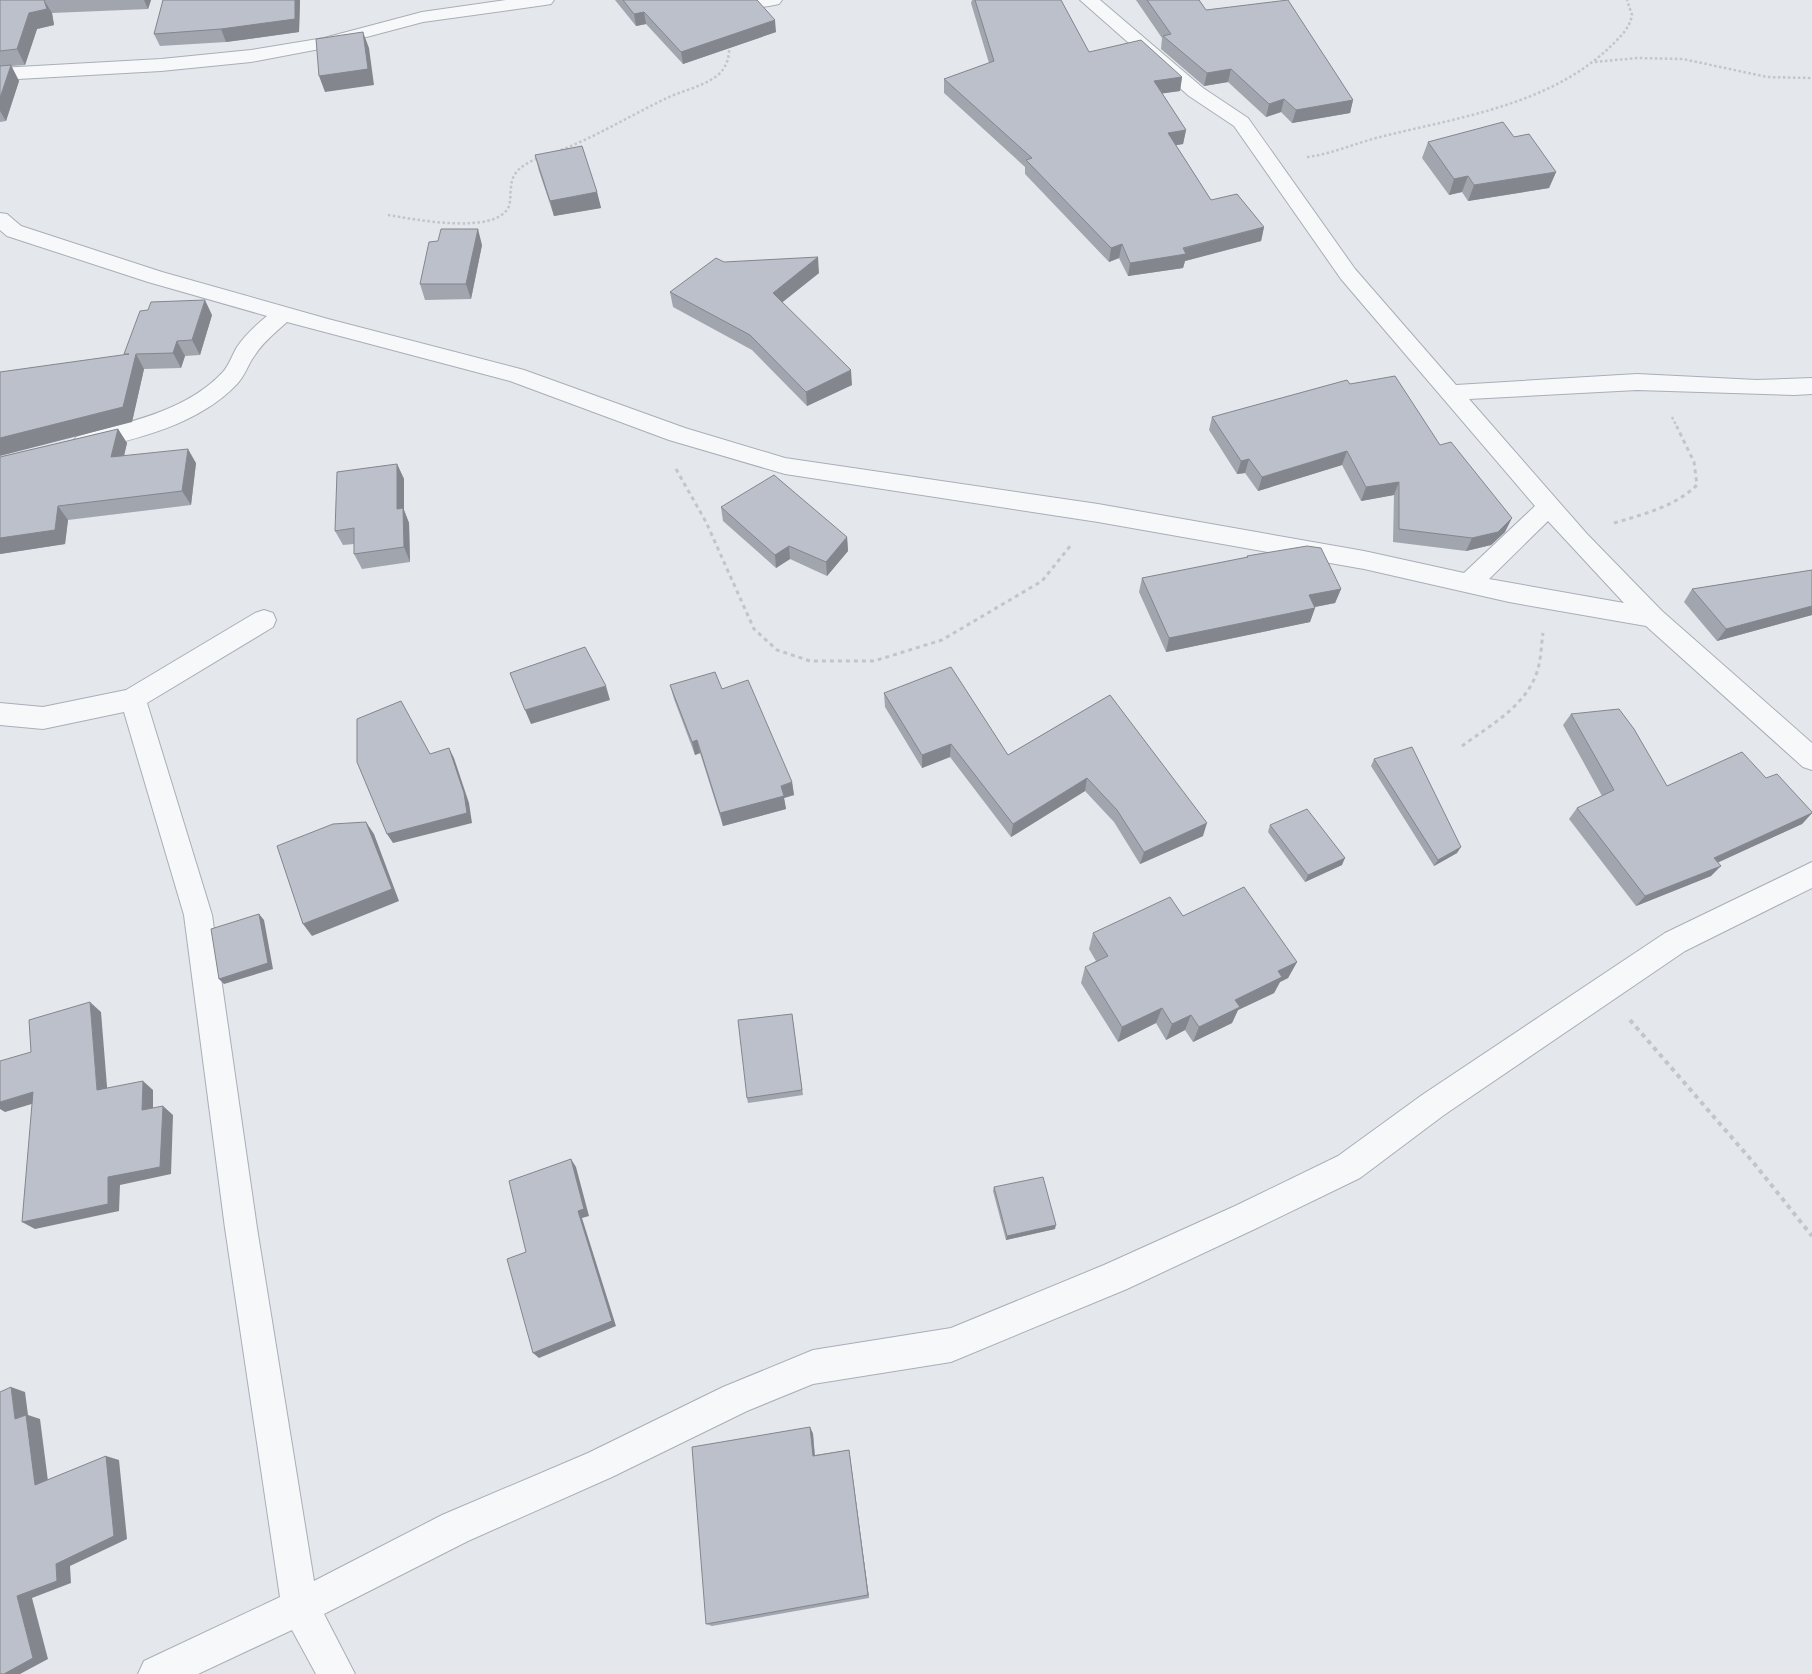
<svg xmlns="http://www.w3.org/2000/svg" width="1812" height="1674" font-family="'Source Sans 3',sans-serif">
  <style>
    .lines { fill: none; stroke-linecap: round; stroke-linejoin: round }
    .minor-casing { stroke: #a9aeb7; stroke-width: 2 }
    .path-far2 { stroke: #c2c5cb; stroke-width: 2.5; stroke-dasharray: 2.5 2.5; stroke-linecap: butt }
    .path-far1 { stroke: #c2c5cb; stroke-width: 3; stroke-dasharray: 4 4; stroke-linecap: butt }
    .path { stroke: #c2c5cb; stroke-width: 4; stroke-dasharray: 4.5 4.5; stroke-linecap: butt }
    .minor { fill: #f7f8fa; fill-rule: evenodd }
    .wall { fill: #a1a5ae }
    .shaded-wall { fill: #83868d }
    .building { fill: #bbc0ca; stroke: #83868d }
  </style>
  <rect width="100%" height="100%" fill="#e4e7ec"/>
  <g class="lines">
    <g class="minor-casing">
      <path id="minor" d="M506 0H554L551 4 545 5 423 22 325 48 251 62 161 71 0 80V68L161 59 251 50 324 38 422 12Z
        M670 0H782L779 4C745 12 714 8 679 5L673 4Z
        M1080 0H1100L1203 88 1248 118 1355 269 1456 385 1637 374 1757 380 1812 378V394L1794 395 1637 390 1469 399 1587 534 1662 611 1812 743V770L1803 767 1646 626 1509 602 1364 569 1098 522 785 474 669 440 510 381 287 322C276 332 263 342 255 355 248 364 245 376 237 384 198 425 137 439 84 451L76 449 73 443 76 437C126 422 184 413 222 373 229 366 232 355 237 347 245 335 256 325 267 316L148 282 7 236 0 230V213L7 214 21 226 162 272 328 319 524 370 685 428 785 458 1098 504 1364 551 1464 573 1535 506 1341 279 1234 126 1189 96ZM1548 521 1624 603 1489 579Z
        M264 610 273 613 276 620 273 627 147 703 212 915 257 1228 314 1581 442 1515 588 1453 723 1387 813 1350 951 1328 1104 1265 1235 1206 1338 1156 1422 1095 1665 933 1812 862V888L1685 951 1444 1115 1360 1178 1257 1228 1127 1289 951 1362 813 1384 747 1411 612 1477 468 1541 324 1614 355 1674H316L292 1630 198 1674H138L144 1661 280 1597 225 1228 184 915 124 712 43 729 0 725V703L43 707 126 690 255 613Z"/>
    </g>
    <path class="path-far2" d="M1595 62 1637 58 1683 59 1767 77 1812 78
      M556 152C596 137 631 115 669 97 685 90 704 86 718 75 727 67 730 56 729 44
      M1307 157C1332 154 1356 143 1380 137 1460 117 1550 105 1611 46 1620 37 1630 28 1632 15L1627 0
      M388 215C413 219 497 236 509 206 511 200 510 193 511 187 512 170 525 164 538 158
      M1672 417 1678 429"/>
    <path class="path-far1" d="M676 469 706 522 754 629 777 650 810 661H874L942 640 1042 581 1071 545
      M1614 523C1644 514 1674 507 1697 485L1694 462 1677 427
      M1462 746C1489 726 1523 708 1536 675 1541 662 1541 647 1543 633"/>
    <path class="path" d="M1630 1020 1753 1162 1812 1236"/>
    <use href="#minor" class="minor"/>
  </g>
  <path class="wall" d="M0 0H151L148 9 52 13 54 25 37 29 25 65 11 66 19 81 6 121 0 122Z
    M163 0H300L299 32 226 42 160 46 154 34Z
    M615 0H757L776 32 683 64 646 24 636 26Z
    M972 0H1061L1089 52 1182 77 1180 91 1162 93 1186 130 1183 144 1176 145 1211 200 1264 227 1261 241 1185 261 1183 268 1128 276 1119 258 1109 262 1025 174V167L944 93V79L989 63 971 3Z
    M1136 0H1199L1206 10 1353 100 1350 113 1292 123 1281 112 1266 117 1228 82 1204 86 1161 49 1162 38Z
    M1514 137 1556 172 1549 188 1468 201 1462 192 1449 195 1422 158 1428 142Z
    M535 155 597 192 601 208 554 216 539 171Z
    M482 245 471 299 425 300 420 284Z
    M724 262 819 273 782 302 852 385 807 406 752 350 673 307 670 292Z
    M212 315 200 355 185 356 181 368 144 369 132 422 124 355Z
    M1350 384 1440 445 1505 532 1491 545 1466 551 1393 542 1394 495 1361 501 1342 465 1258 491 1245 473 1237 474 1209 430 1212 417Z
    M118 429 127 443 124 456 196 463 191 505 68 520 65 544 0 554V457Z
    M397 464 404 479V510L409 523 410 562 362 569 354 554V544L343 545 335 531Z
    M721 507 847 537 848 551 827 576 790 559 776 568 723 521Z
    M1247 556 1341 589 1335 603 1315 607V608L1310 622 1166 652 1139 592 1142 578 1246 558Z
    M1812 570V615L1717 641 1684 602 1692 589Z
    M670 685 722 689 792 782 794 795 784 798 786 809 723 826 700 753 695 755 674 699Z
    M884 693 1008 755 1110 695 1203 836 1140 864 1114 822 1085 791 1011 837 950 757 922 768 885 707Z
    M1571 714 1667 786 1766 778 1812 813 1802 824 1718 862 1711 876 1636 906 1569 819 1577 808 1602 796 1563 725Z
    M1374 759 1457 853 1434 866 1371 766Z
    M1270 825 1342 865 1305 882 1268 832Z
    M1183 916 1297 962 1288 978 1280 982 1274 993 1238 1010 1232 1023 1193 1042 1185 1030 1166 1040 1156 1023 1118 1042 1081 983 1085 967 1096 961 1089 949 1093 933Z
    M792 1014 803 1095 748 1103 747 1098Z
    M994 1187 1055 1229 1006 1240 993 1191Z
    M810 1427 813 1434 815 1455 849 1450 869 1598 712 1626 706 1624Z"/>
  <path class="shaded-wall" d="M44 0 52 13 54 25 37 29 25 65 17 49 29 13Z
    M144 0H151L148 9Z
    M295 0H300L299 32 226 42 221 29Z
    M644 12 646 24 636 26 634 14Z
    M775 20 776 32 683 64 681 52Z
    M363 32 369 48 374 85 325 92 319 76Z
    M11 65 19 81 6 121 0 111V98Z
    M1231 69 1228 82 1204 86 1207 73Z
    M1182 77 1180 91 1152 95 1154 81Z
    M1284 99 1281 112 1266 117 1269 104Z
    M1353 100 1350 113 1292 123 1296 110Z
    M1186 130 1183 144 1166 147 1168 133Z
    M1556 172 1549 188 1468 201 1474 185Z
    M1468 176 1462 192 1449 195 1454 179Z
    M597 192 601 208 554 216 550 201Z
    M1264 227 1261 241 1185 261 1183 268 1128 276 1130 263Z
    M478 229 482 245 471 299 466 284Z
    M1122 244 1119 258 1109 262 1111 248Z
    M818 257 819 273 774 309 773 293Z
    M205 300 212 315 200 355 192 340Z
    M177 341 185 356 181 368 173 353Z
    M136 354 144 369 132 422 0 456V438Z
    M851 370 852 385 807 406 806 392Z
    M118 429 127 443 120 472 111 457Z
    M188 449 196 463 191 505 182 491Z
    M1347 451 1342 465 1258 491 1262 477Z
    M1249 459 1245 473 1237 474 1241 461Z
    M397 464 404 479V510L409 523 410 562 404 547 397 509Z
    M1399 482 1394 495 1361 501 1366 487Z
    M58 506 68 520 65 544 0 554V538Z
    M1512 518 1505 532 1491 545 1466 551 1472 538Z
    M847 537 848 551 827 576 826 562Z
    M789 546 790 559 776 568 775 555Z
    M1341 589 1335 603 1304 609 1309 595Z
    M1812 606V615L1717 641 1726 629Z
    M1315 608 1310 622 1166 652 1169 638Z
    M606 686 610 700 531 724 525 710Z
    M697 740 700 753 695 755 692 742Z
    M951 744 950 757 922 768V755Z
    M449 748 454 758 469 803 472 823 393 843 387 834Z
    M1087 778 1085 791 1011 837 1013 824Z
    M792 782 794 795 784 798 786 809 723 826 720 813Z
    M1812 813 1802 824 1704 869 1714 858Z
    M366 822 374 834 399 901 312 936 303 924Z
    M1207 823 1203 836 1140 864 1144 852Z
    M1461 847 1457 853 1434 866 1438 860Z
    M1345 858 1342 865 1305 882 1308 875Z
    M1721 866 1711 876 1636 906 1645 896Z
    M259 914 264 920 273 969 224 984 219 979Z
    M1297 962 1288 978 1280 982 1274 993 1238 1010 1232 1023 1193 1042 1199 1027 1235 1000 1278 971Z
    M90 1002 101 1012 108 1099 97 1090Z
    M1162 1008 1156 1023 1118 1042 1122 1027Z
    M1191 1015 1185 1030 1166 1040 1172 1024Z
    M143 1081 153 1090V1119L142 1110Z
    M33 1092 45 1100 5 1112 0 1109V1102Z
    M163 1106 173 1115 171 1174 120 1185 119 1211 35 1229 22 1222 108 1177Z
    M571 1159 576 1167 589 1216 582 1218 616 1326 539 1358 533 1353 578 1211Z
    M1056 1225 1055 1229 1006 1240 1007 1236Z
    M11 1387 25 1392 28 1415 40 1419 49 1489 35 1485 15 1419Z
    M810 1427 813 1434 815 1462 813 1456Z
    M849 1450 850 1456 869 1598 868 1595Z
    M106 1456 119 1460 127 1539 70 1566 71 1583 32 1598 48 1659 20 1674H4L17 1596 56 1564Z"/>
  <path class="building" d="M0 0H44L47 9 29 13 17 49 0 51Z
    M163 0H295V19L221 29 154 34Z
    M623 0H757L775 20 681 52 644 12 634 14Z
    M975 0H1061L1089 52 1141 40 1182 77 1154 81 1186 130 1168 133 1211 200 1237 194 1264 227 1183 248 1186 254 1130 263 1122 244 1111 248 1026 160 1032 158 944 79 994 61Z
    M1147 0H1199L1206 10 1288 0 1353 100 1296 110 1284 99 1269 104 1231 69 1207 73 1163 36 1171 34Z
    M363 32 368 69 319 76 316 39Z
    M11 65 0 98V66Z
    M1503 122 1514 137 1529 134 1556 172 1474 185 1468 176 1454 179 1428 142Z
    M582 146 597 192 550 201 535 155Z
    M441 229H478L466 284H420L429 242 438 241Z
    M818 257 773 293 851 370 806 392 750 335 670 292 716 258 724 262Z
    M205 300 192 340 177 341 173 353 136 354 123 407 0 438V372L129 354H124L140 311 148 310 151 302Z
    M1395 376 1440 445 1451 442 1512 518 1498 532 1472 538 1399 529V482L1366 487 1347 451 1262 477 1249 459 1241 461 1212 417 1347 380 1350 384Z
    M118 429 111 457 188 449 182 491 58 506 55 530 0 538V457Z
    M397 464V509L403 508 404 547 354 554V528L335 531 337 472Z
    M774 475 847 537 826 562 789 546 775 555 721 507Z
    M1307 546 1321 548 1341 589 1309 595 1315 608 1169 638 1142 578 1248 557 1247 556Z
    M1812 570V606L1726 629 1692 589Z
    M585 647 606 686 525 710 510 673Z
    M951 667 1008 755 1110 695 1207 823 1144 852 1117 810 1087 778 1013 824 951 744 922 755 884 693Z
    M715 672 722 689 748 680 792 782 781 786 784 796 720 813 697 740 692 742 670 685Z
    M401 701 430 754 449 748 464 793 467 813 387 834 357 762V719Z
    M1619 709 1634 729 1667 786 1742 752 1766 778 1777 774 1812 812V813L1714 858 1721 866 1645 896 1577 808 1614 790 1571 714Z
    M1412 747 1461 847 1438 860 1374 759Z
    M1307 809 1345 858 1308 875 1270 825Z
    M366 822 392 889 303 924 277 846 333 824Z
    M1244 887 1297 962 1278 971 1282 977 1235 1000 1240 1007 1199 1027 1191 1015 1172 1024 1162 1008 1122 1027 1085 967 1108 956 1093 933 1170 897 1183 916Z
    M259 914 268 963 219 979 211 929Z
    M90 1002 97 1090 143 1081 142 1110 163 1106 160 1167 108 1177V1204L22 1222 33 1092 0 1102V1061L31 1052 29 1020Z
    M792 1014 802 1090 747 1098 738 1020Z
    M571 1159 584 1209 578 1211 612 1321 533 1353 507 1259 526 1252 509 1181Z
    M1043 1177 1056 1225 1007 1236 994 1187Z
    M11 1387 15 1419 26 1415 35 1485 106 1456 114 1536 56 1564 57 1581 17 1596 33 1658 4 1674H0V1392Z
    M810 1427 813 1456 849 1450 868 1595 706 1624 692 1447Z"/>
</svg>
